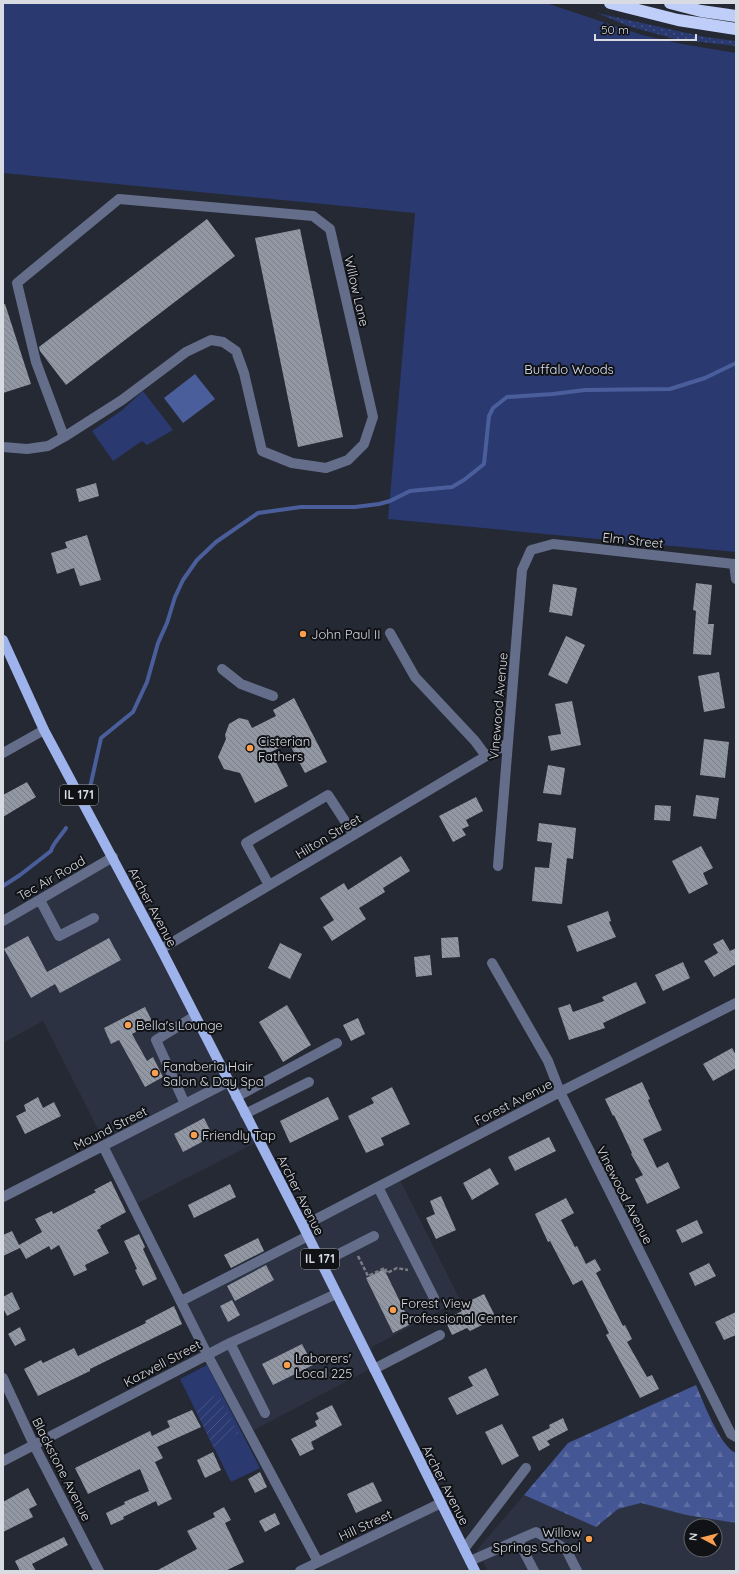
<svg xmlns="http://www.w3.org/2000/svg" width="739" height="1574" font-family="Quicksand,sans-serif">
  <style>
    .built { fill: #2c3242; fill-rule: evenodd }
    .grass { fill: url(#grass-dots) }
    .forest { fill: url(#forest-firs) }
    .park { fill: #2a3970 }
    .garden { fill: url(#garden-furrows) }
    .water { fill: #4b5e9c }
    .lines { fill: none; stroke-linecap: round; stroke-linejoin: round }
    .stream { stroke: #4b5e9c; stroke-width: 4 }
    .building { fill: url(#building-back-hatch) }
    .path { stroke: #787c85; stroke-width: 2.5; stroke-dasharray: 4 2; stroke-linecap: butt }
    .minor { stroke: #646e8a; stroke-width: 10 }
    .major { stroke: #9eb2ec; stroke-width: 10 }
    .highway { stroke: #bfcef8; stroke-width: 12 }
    .poi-dot { fill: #fa9f4e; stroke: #101216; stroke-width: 1.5 }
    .labels { text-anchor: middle; stroke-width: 4; stroke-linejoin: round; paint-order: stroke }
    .shield { fill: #101216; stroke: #9c9fa5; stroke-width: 1 }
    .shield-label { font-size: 12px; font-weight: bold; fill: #d8dbe2 }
    .street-label { font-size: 13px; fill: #d8dbe2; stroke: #101216 }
    .park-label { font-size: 13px; fill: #dbe2f5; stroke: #101216 }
    .poi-label { font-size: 13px; fill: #d8dbe2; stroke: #101216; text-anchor: start }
  </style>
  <defs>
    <pattern id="grass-dots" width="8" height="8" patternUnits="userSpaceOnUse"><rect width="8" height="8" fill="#2a3970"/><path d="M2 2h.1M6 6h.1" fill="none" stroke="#485584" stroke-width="1.8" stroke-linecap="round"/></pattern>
    <pattern id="forest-firs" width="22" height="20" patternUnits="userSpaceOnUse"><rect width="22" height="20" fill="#445693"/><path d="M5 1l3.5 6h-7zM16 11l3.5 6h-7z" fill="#5e6ea2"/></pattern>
    <pattern id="garden-furrows" width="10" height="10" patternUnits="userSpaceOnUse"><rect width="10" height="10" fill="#2a3970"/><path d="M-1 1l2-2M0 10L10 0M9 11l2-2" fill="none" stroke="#485584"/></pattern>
    <pattern id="building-back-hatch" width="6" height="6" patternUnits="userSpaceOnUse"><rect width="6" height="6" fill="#9297a4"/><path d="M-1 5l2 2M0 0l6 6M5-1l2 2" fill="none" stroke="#7a7e87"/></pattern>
  </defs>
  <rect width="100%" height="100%" fill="#252933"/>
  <path class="built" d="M109 859 257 1142 136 1204 43 1021 3 1043V924Z
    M400 1180 460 1300 372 1347 370 1369 250 1432 183 1296 304 1234 309 1226Z
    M524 1495 596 1527 618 1509 641 1503 686 1515 736 1523V1571H488L477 1550ZM691 1526H715V1550H691Z
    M437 1503 472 1571H320L319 1568Z"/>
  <path class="grass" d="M597 13 705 37 736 41V46L675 39 628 26Z"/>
  <path class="forest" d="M696 1385C703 1401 720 1447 736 1453V1523L686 1515 641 1503 618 1509 596 1527 524 1495 568 1443Z"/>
  <path class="park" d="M3 3H546L642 35 682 44 736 53V552L388 519 415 213 3 173Z
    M143 391 173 430 147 445 142 441 113 461 92 431 121 411Z
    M207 1365 260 1468 231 1482 180 1379Z"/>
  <path class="garden" d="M218 1394 238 1433 213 1447 194 1406Z"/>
  <path class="water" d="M195 374 215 399 183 423 164 398Z"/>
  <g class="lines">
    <path class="stream" d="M89 792 101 738 133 712 147 682 158 643 167 623 175 597 183 580 197 560 216 542 258 513 301 507H355L379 504 390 501 410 491 452 487 464 480 484 464 489 416 493 408 507 397 553 394 585 390 670 389 705 378 736 363
      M3 886 20 875 51 851C52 844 62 835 66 828"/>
  </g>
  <path class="building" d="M207 219 235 256 66 385 40 351 39 347Z
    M300 229 343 437 298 447 255 238Z
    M3 304H5L31 384 3 393Z
    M96 483 99 496 79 502 76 489Z
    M87 535 101 580 80 586 74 568 57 574 51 553 67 548 65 542Z
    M696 583 712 585 708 624H714L711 655 693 654 696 611 693 610Z
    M553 584 577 588 572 616 549 612Z
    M566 636 585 645 567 684 548 675Z
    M719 672 725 708 704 712 698 676Z
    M294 698 327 762 305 773 289 743 271 752 288 786 255 803 240 773 224 769 218 757 226 739 225 735 229 724 239 718 248 720 252 728 276 716 273 710Z
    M572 701 581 745 551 751 548 736 561 734 555 704Z
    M704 739 729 742 725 778 700 775Z
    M548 765 565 768 561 795 543 793Z
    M27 782 36 797 3 817V795Z
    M696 795 719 798 716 819 693 816Z
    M476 797 483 811 466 820 469 826 462 829 466 835 453 842 439 816Z
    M655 805 671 806 670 821 654 820Z
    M539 823 576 828 573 859 567 858 562 904 532 901 535 867 549 868 552 843 537 841Z
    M701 846 713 868 703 873 708 884 689 894 672 861Z
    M401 856 410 871 383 888 385 892 359 908 366 919 332 941 323 927 334 920 320 898 344 883 348 890Z
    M608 911 611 921 609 922 616 937 577 952 567 926Z
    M28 936 47 972 109 938 121 960 60 993 55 984 31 998 4 949Z
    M458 937 460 957 442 958 441 938Z
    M723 939 730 951 736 948V964L714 977 704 961 718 953 713 944Z
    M280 943 302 954 290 979 268 968Z
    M430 955 432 975 416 977 414 957Z
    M683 962 690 978 663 991 655 975Z
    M636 982 646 1003 603 1023 605 1028 569 1040 558 1008 570 1004 573 1012 604 1001 602 997Z
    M287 1005 311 1045 283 1062 259 1022Z
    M145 1007 153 1023 132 1034 147 1061 153 1057 163 1077 145 1087 119 1040 111 1044 104 1028Z
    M358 1018 365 1034 351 1041 343 1025Z
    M732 1048 736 1055V1068L713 1081 703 1064Z
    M642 1082 650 1099 648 1100 662 1130 643 1139 657 1168 668 1162 680 1188 647 1204 635 1179 643 1175 631 1154 632 1153 614 1115 613 1116 605 1099Z
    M392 1087 410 1124 381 1138 384 1145 366 1153 348 1116 374 1103 371 1098Z
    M38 1097 43 1108 54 1102 61 1116 25 1134 16 1116 26 1111 24 1105Z
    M328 1097 339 1119 290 1143 280 1121Z
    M204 1118 213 1136 183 1152 174 1134Z
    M549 1137 556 1151 515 1171 508 1157Z
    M490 1168 499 1184 472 1200 463 1183Z
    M111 1181 126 1212 100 1226 101 1228 97 1230 109 1253 85 1265 87 1270 74 1276 59 1245 51 1250 49 1246 26 1259 20 1248 3 1256V1235L12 1231 19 1245 42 1232 35 1219 52 1211 53 1214 96 1192 94 1190Z
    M230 1184 236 1197 194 1218 188 1205Z
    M441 1196 456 1230 436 1239 426 1218 435 1214 430 1201Z
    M566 1198 574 1213 561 1220 575 1247 577 1246 586 1264 595 1259 601 1270 596 1273 623 1326 625 1325 632 1339 627 1342 647 1377 652 1375 659 1389 640 1398 606 1335 609 1333 582 1280 573 1285 550 1241 548 1242 535 1214Z
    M697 1220 703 1233 682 1243 676 1230Z
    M139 1234 145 1247 143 1249 157 1279 143 1286 135 1270 137 1269 124 1241Z
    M258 1238 264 1251 231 1268 224 1255Z
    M709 1263 716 1276 695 1286 689 1273Z
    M266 1265 274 1280 235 1301 227 1286Z
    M384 1269 411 1324 393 1333 366 1278Z
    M12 1292 20 1309 7 1316 3 1308V1297Z
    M484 1294 496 1318 470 1331 467 1328 452 1335 445 1320 462 1311 459 1306Z
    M232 1300 240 1315 228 1322 220 1306Z
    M174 1306 182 1324 90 1369V1371L38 1396 24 1369 41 1360 43 1363 74 1348 78 1356 146 1323 145 1321Z
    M736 1312V1335L724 1340 715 1322Z
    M20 1327 26 1340 15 1346 8 1334Z
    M302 1344 313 1365 273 1385 262 1364Z
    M486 1368 499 1395 457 1415 448 1398 473 1386 468 1377Z
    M332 1405 342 1425 311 1442 314 1449 300 1456 291 1439 317 1426 315 1421 319 1419 316 1413Z
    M192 1410 201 1427 157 1447 163 1458 155 1462 172 1499 158 1506 156 1501 123 1517 124 1519 111 1525 106 1513 125 1504 124 1502 149 1491 140 1469 88 1494 75 1468 150 1431 152 1436 170 1427 167 1421Z
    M563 1418 568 1430 547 1441 550 1445 539 1451 532 1437 550 1428 549 1425Z
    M502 1424 519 1456 502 1465 485 1432Z
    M213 1452 221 1470 205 1478 197 1460Z
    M260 1472 267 1487 255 1493 248 1479Z
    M373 1482 382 1501 356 1513 347 1494Z
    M28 1488 37 1505 29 1509 33 1517 3 1532V1502Z
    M224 1507 231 1520 225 1523 244 1562 225 1571H156L197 1549 187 1531 215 1517 213 1513Z
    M275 1513 280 1524 265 1532 259 1521Z
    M64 1537 68 1545 32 1564 36 1571H20L15 1561Z"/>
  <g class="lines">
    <path class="path" d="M358 1256 368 1276 385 1268 387 1273 397 1268 408 1270"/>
    <path class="minor" d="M119 199 313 216 330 229 373 417 364 444 348 460 326 468 292 463 262 451 244 373 236 351 223 342 211 340 186 352 122 400 64 437 36 362 17 283Z
      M3 447 27 449 48 446 64 437
      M390 633 415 677 475 741 486 756
      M222 669 241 684 273 696
      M3 753 44 730
      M498 866 522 570 531 550 553 544 734 564 736 579
      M269 885 246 843 328 795 354 835
      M40 900 59 936 94 918
      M3 921 113 857
      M161 949 305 864 508 743
      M492 963 548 1061 560 1092 731 1434 736 1437
      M236 1097 337 1043
      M185 1104 156 1040 195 1016
      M245 1114 309 1082
      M103 1146 207 1354 318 1562
      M378 1187 434 1298
      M3 1197 228 1082
      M303 1226 560 1092 736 1003
      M321 1263 374 1236
      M181 1301 308 1236
      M230 1343 265 1413
      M374 1369 440 1335
      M3 1378 34 1445 99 1571
      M3 1461 230 1343 336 1294
      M518 1540 534 1571
      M464 1549 526 1468
      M470 1561 536 1532 566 1549 577 1571
      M300 1571 441 1503"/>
    <path class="major" d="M3 640 44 730 161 949 303 1226 475 1571"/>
    <path class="highway" d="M610 3 678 20 736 29
      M670 3 701 11 736 16"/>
  </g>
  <g class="poi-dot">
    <circle cx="303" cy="634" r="4"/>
    <circle cx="250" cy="748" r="4"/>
    <circle cx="128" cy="1025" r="4"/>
    <circle cx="155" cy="1073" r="4"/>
    <circle cx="194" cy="1135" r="4"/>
    <circle cx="393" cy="1310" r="4"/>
    <circle cx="287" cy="1365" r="4"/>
    <circle cx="589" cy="1539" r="4"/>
  </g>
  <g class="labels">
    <g class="shield">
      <rect x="60" y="785" width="38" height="20" rx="3"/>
      <rect x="301" y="1249" width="38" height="20" rx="3"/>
    </g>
    <g class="shield-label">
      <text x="79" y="799">IL 171</text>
      <text x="320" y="1263">IL 171</text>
    </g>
    <g class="street-label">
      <text transform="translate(357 291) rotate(77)" y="5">Willow Lane</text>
      <text transform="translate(633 540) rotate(6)" y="5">Elm Street</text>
      <text transform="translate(498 706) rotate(-85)" y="5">Vinewood Avenue</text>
      <text transform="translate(328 836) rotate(-31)" y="5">Hilton Street</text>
      <text transform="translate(51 878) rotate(-30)" y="5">Tec Air Road</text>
      <text transform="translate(153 907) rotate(62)" y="5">Archer Avenue</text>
      <text transform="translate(513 1102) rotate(-27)" y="5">Forest Avenue</text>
      <text transform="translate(110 1128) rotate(-27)" y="5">Mound Street</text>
      <text transform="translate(301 1195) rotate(63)" y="5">Archer Avenue</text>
      <text transform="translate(625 1195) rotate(63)" y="5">Vinewood Avenue</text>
      <text transform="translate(162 1363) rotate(-28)" y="5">Kazwell Street</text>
      <text transform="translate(62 1469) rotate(63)" y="5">Blackstone Avenue</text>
      <text transform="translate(446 1485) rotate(63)" y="5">Archer Avenue</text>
      <text transform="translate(365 1525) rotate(-25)" y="5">Hill Street</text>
    </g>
    <g class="park-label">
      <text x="569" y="374">Buffalo Woods</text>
    </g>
    <g class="poi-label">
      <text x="311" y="639">John Paul II</text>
      <text x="258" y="746">Cisterian<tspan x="258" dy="15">Fathers</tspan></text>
      <text x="136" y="1030">Bella's Lounge</text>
      <text x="163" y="1071">Fanaberia Hair<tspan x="163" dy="15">Salon &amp; Day Spa</tspan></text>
      <text x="202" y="1140">Friendly Tap</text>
      <text x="401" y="1308">Forest View<tspan x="401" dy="15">Professional Center</tspan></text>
      <text x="295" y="1363">Laborers'<tspan x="295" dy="15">Local 225</tspan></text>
      <text x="581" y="1537" text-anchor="end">Willow<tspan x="581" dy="15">Springs School</tspan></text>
    </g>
  </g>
  <rect width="739" height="1574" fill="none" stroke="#d8dbe2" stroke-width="8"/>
  <g transform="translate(703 1538) rotate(277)"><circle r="19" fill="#101216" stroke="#606268"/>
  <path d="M0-3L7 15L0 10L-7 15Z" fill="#fa9f4e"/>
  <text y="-6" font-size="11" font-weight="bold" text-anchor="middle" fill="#d8dbe2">N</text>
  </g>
  <path d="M595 34v6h101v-6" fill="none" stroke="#d8dbe2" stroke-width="2"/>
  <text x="601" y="34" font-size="12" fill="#d8dbe2" stroke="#101216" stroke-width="3" paint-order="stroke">50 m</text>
</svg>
